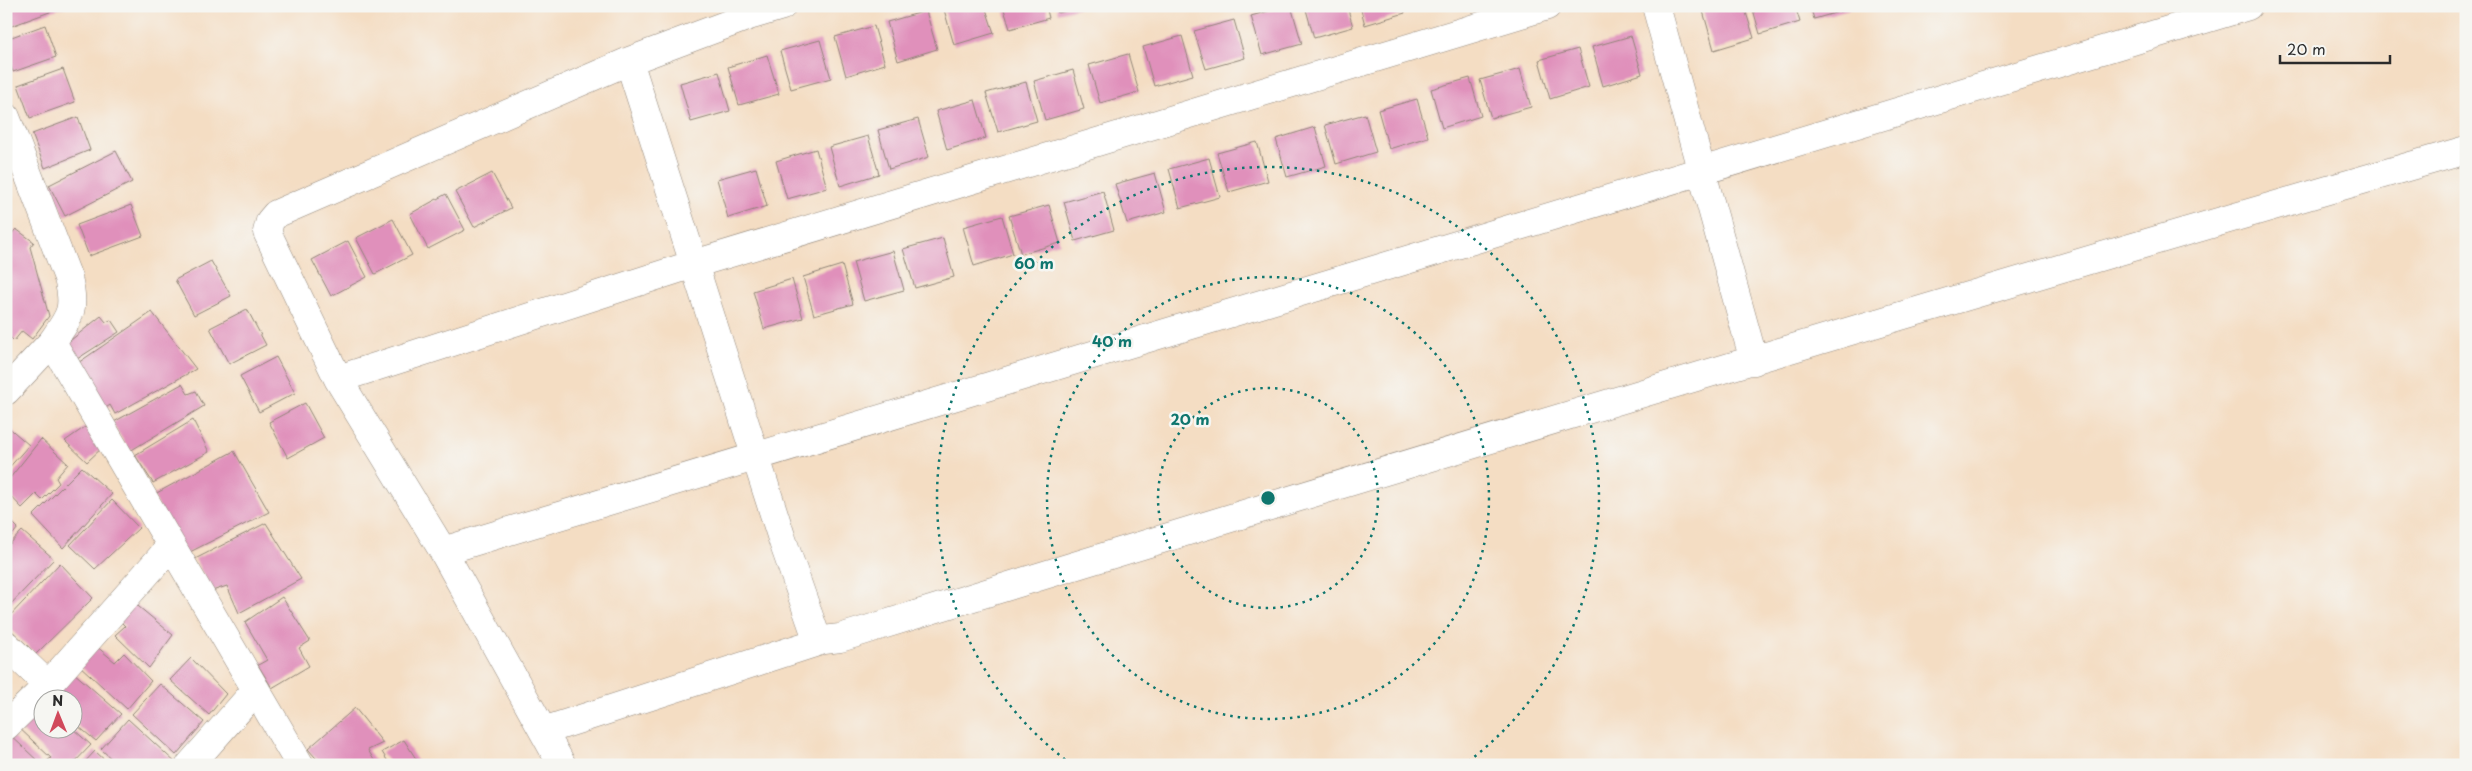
<svg xmlns="http://www.w3.org/2000/svg" width="2472" height="771" font-family="'Playpen Sans',sans-serif">
  <style>
    .building { fill: #e090bb }
    .lines { fill: none; stroke-linecap: round; stroke-linejoin: round }
    .minor-casing { stroke: #908477; stroke-width: 29 }
    .minor { stroke: #fff; stroke-width: 28 }
    .ring { fill: none; stroke: #0f766e; stroke-width: 2.5; stroke-dasharray: 2.5 5 }
    .centre { fill: #0f766e; stroke: #f6f6f2; stroke-width: 2.5 }
    .ring-label { font-size: 15px; text-anchor: middle; font-weight: bold; fill: #0f766e; stroke: #f6f6f2; stroke-width: 5; stroke-linejoin: round; paint-order: stroke }
  </style>
  <rect width="100%" height="100%" fill="#f6f6f2"/>
  <filter id="ink" filterUnits="userSpaceOnUse"><feTurbulence type="fractalNoise" baseFrequency=".02" numOctaves="2"/><feDisplacementMap in="SourceGraphic" scale="10" xChannelSelector="R" yChannelSelector="G"/><feConvolveMatrix kernelMatrix="1 2 1 2 8 2 1 2 1" color-interpolation-filters="sRGB"/></filter>
  <filter id="wash" filterUnits="userSpaceOnUse"><feTurbulence type="fractalNoise" baseFrequency=".0096" numOctaves="4" result="noise"/><feDisplacementMap in="SourceGraphic" scale="20" xChannelSelector="R" yChannelSelector="G"/><feGaussianBlur stdDeviation="1.12" result="paint"/><feColorMatrix in="noise" values="0 0 0 0 0 0 0 0 0 0 0 0 0 0 0 0 0 1.4 0 .05"/><feComposite in="paint" operator="in"/></filter>
  <g filter="url(#wash)">
    <rect width="100%" height="100%" fill="#f4ddc3"/>
    <g id="blocks">
      <path class="building" d="M6 6H66L6 28Z
        M943 6H985L994 33 954 45Z
        M1003 6H1046L1049 18 1010 29Z
        M1056 6H1080L1081 7 1058 13Z
        M1286 6H1291L1302 44 1262 55 1251 16Z
        M1305 6H1347L1353 27 1314 38Z
        M1360 6H1403L1405 13 1365 25Z
        M1721 6H1744L1754 38 1714 50 1703 11Z
        M1752 6H1795L1800 22 1760 34Z
        M1810 6H1856V7L1814 19Z
        M926 11 937 49 898 61 887 22Z
        M1234 20 1245 58 1206 69 1194 31Z
        M45 25 56 57 13 72 6 54V39Z
        M874 26 885 64 846 76 835 37Z
        M1182 36 1193 75 1154 86 1143 47Z
        M1631 36 1642 74 1603 86 1592 47Z
        M820 40 831 78 791 89 780 51Z
        M1578 49 1589 87 1550 99 1539 60Z
        M1128 54 1139 92 1100 103 1089 65Z
        M767 55 779 94 739 105 728 67Z
        M63 69 75 102 30 118 18 85Z
        M1520 69 1531 107 1491 118 1480 80Z
        M1073 70 1084 109 1045 120 1034 81Z
        M719 72 730 111 691 122 680 83Z
        M1470 78 1481 116 1442 128 1431 89Z
        M1026 82 1037 121 998 132 986 93Z
        M1417 99 1428 137 1389 149 1378 110Z
        M975 100 986 138 947 150 936 111Z
        M1365 114 1376 152 1336 164 1325 125Z
        M78 117 90 150 45 168 32 134Z
        M918 119 929 157 889 169 878 130Z
        M1315 127 1326 166 1287 177 1276 139Z
        M868 136 879 174 840 186 829 147Z
        M1257 142 1268 181 1229 192 1217 153Z
        M816 149 827 188 787 199 776 161Z
        M116 151 132 182 65 216 49 185Z
        M1209 158 1220 197 1180 208 1169 169Z
        M756 168 767 206 728 218 717 179Z
        M492 173 511 208 474 227 455 192Z
        M1155 173 1166 212 1127 223 1115 184Z
        M1103 191 1114 230 1075 241 1064 202Z
        M446 194 465 230 428 249 410 214Z
        M131 205 143 236 89 256 77 225Z
        M1049 205 1060 243 1021 254 1009 216Z
        M1002 216 1013 254 974 266 963 227Z
        M393 219 412 255 375 274 356 238Z
        M16 229 34 242 30 247 49 316 32 339 22 331 14 341 6 333V240Z
        M943 238 954 277 915 288 903 249Z
        M348 241 367 277 331 296 312 260Z
        M893 251 904 290 864 301 853 262Z
        M211 261 231 296 194 315 175 280Z
        M842 265 853 304 814 315 803 277Z
        M792 279 803 318 764 329 753 291Z
        M247 309 266 345 229 364 210 328Z
        M152 312 196 369 115 414 110 405 99 413 75 365Z
        M101 316 106 322 111 320 119 332 77 359 66 344Z
        M276 357 295 393 259 412 240 376Z
        M182 384 188 394 196 391 204 406 130 451 112 423Z
        M305 403 324 438 288 458 269 422Z
        M193 420 209 452 153 483 135 455Z
        M6 425 29 445 6 471Z
        M85 427 104 446 87 462 65 441Z
        M41 439 68 464 56 478 59 483 42 500 36 494 22 508 6 491V483Z
        M234 451 269 512 184 555 153 495Z
        M82 467 112 494 63 548 33 516Z
        M112 500 139 528 95 569 70 545Z
        M6 516 18 528 9 539 6 537Z
        M266 523 301 579 239 613 227 586 212 591 195 559Z
        M22 531 54 559 6 609V548Z
        M60 563 93 598 36 654 6 625V620Z
        M282 597 310 641 299 648 309 666 272 688 258 665 267 660 245 622Z
        M133 602 173 635 149 668 115 635 125 626 118 619Z
        M95 645 115 662 124 653 151 681 127 709 79 665Z
        M191 658 226 694 209 715 170 680Z
        M73 672 121 714 96 741 72 721V698H46Z
        M160 684 204 722 176 755 132 714Z
        M42 703V728H72L91 745 72 765H52L47 761 51 758 16 725Z
        M355 708 383 743 368 750 377 765H322L308 749Z
        M128 719 178 765H118L101 749Z
        M6 731 42 765H6Z
        M404 740 420 765H390L382 752Z
        M95 751 110 765H82Z"/>
    </g>
  </g>
  <g filter="url(#ink)">
    <use href="#blocks" fill-opacity="0" stroke="#908477" stroke-width="1"/>
    <g class="lines">
      <g class="minor-casing">
        <path id="minor" d="M1656 6 1754 361
          M629 61 782 539 816 636 824 640 840 638C1381 471 1922 307 2466 150
          M6 117 68 278C76 310 70 316 52 342L300 765
          M338 379 694 264 1547 6
          M6 391 52 342
          M443 551 2248 6
          M6 645 48 685
          M6 726 48 685 171 546
          M543 731 824 640
          M190 765 256 690
          M562 765 443 551 338 379 267 232 270 221 276 214 629 61 752 15 782 6"/>
      </g>
      <use href="#minor" class="minor"/>
    </g>
  </g>
  <g class="ring">
    <circle cx="1268" cy="498" r="110"/>
    <circle cx="1268" cy="498" r="221"/>
    <path d="M1071 764A331 331 0 1 1 1465 764"/>
  </g>
  <circle cx="1268" cy="498" r="8" class="centre"/>
  <g class="ring-label">
    <text x="1034" y="269">60 m</text>
    <text x="1112" y="347">40 m</text>
    <text x="1190" y="425">20 m</text>
  </g>
  <rect width="2472" height="771" fill="none" stroke="#f6f6f2" stroke-width="25"/>
  <g transform="translate(58 714) rotate(359)"><circle r="24" fill="#f6f6f2" stroke="#a5a5a2"/>
  <path d="M0-4L9 19L0 12L-9 19Z" fill="#d1495b"/>
  <text y="-8" font-size="14" font-weight="bold" text-anchor="middle" fill="#2b2b2b">N</text>
  </g>
  <path d="M2280 55v8h110v-8" fill="none" stroke="#2b2b2b" stroke-width="2.5"/>
  <text x="2287" y="55" font-size="15" fill="#2b2b2b" stroke="#f6f6f2" stroke-width="4" paint-order="stroke">20 m</text>
</svg>
